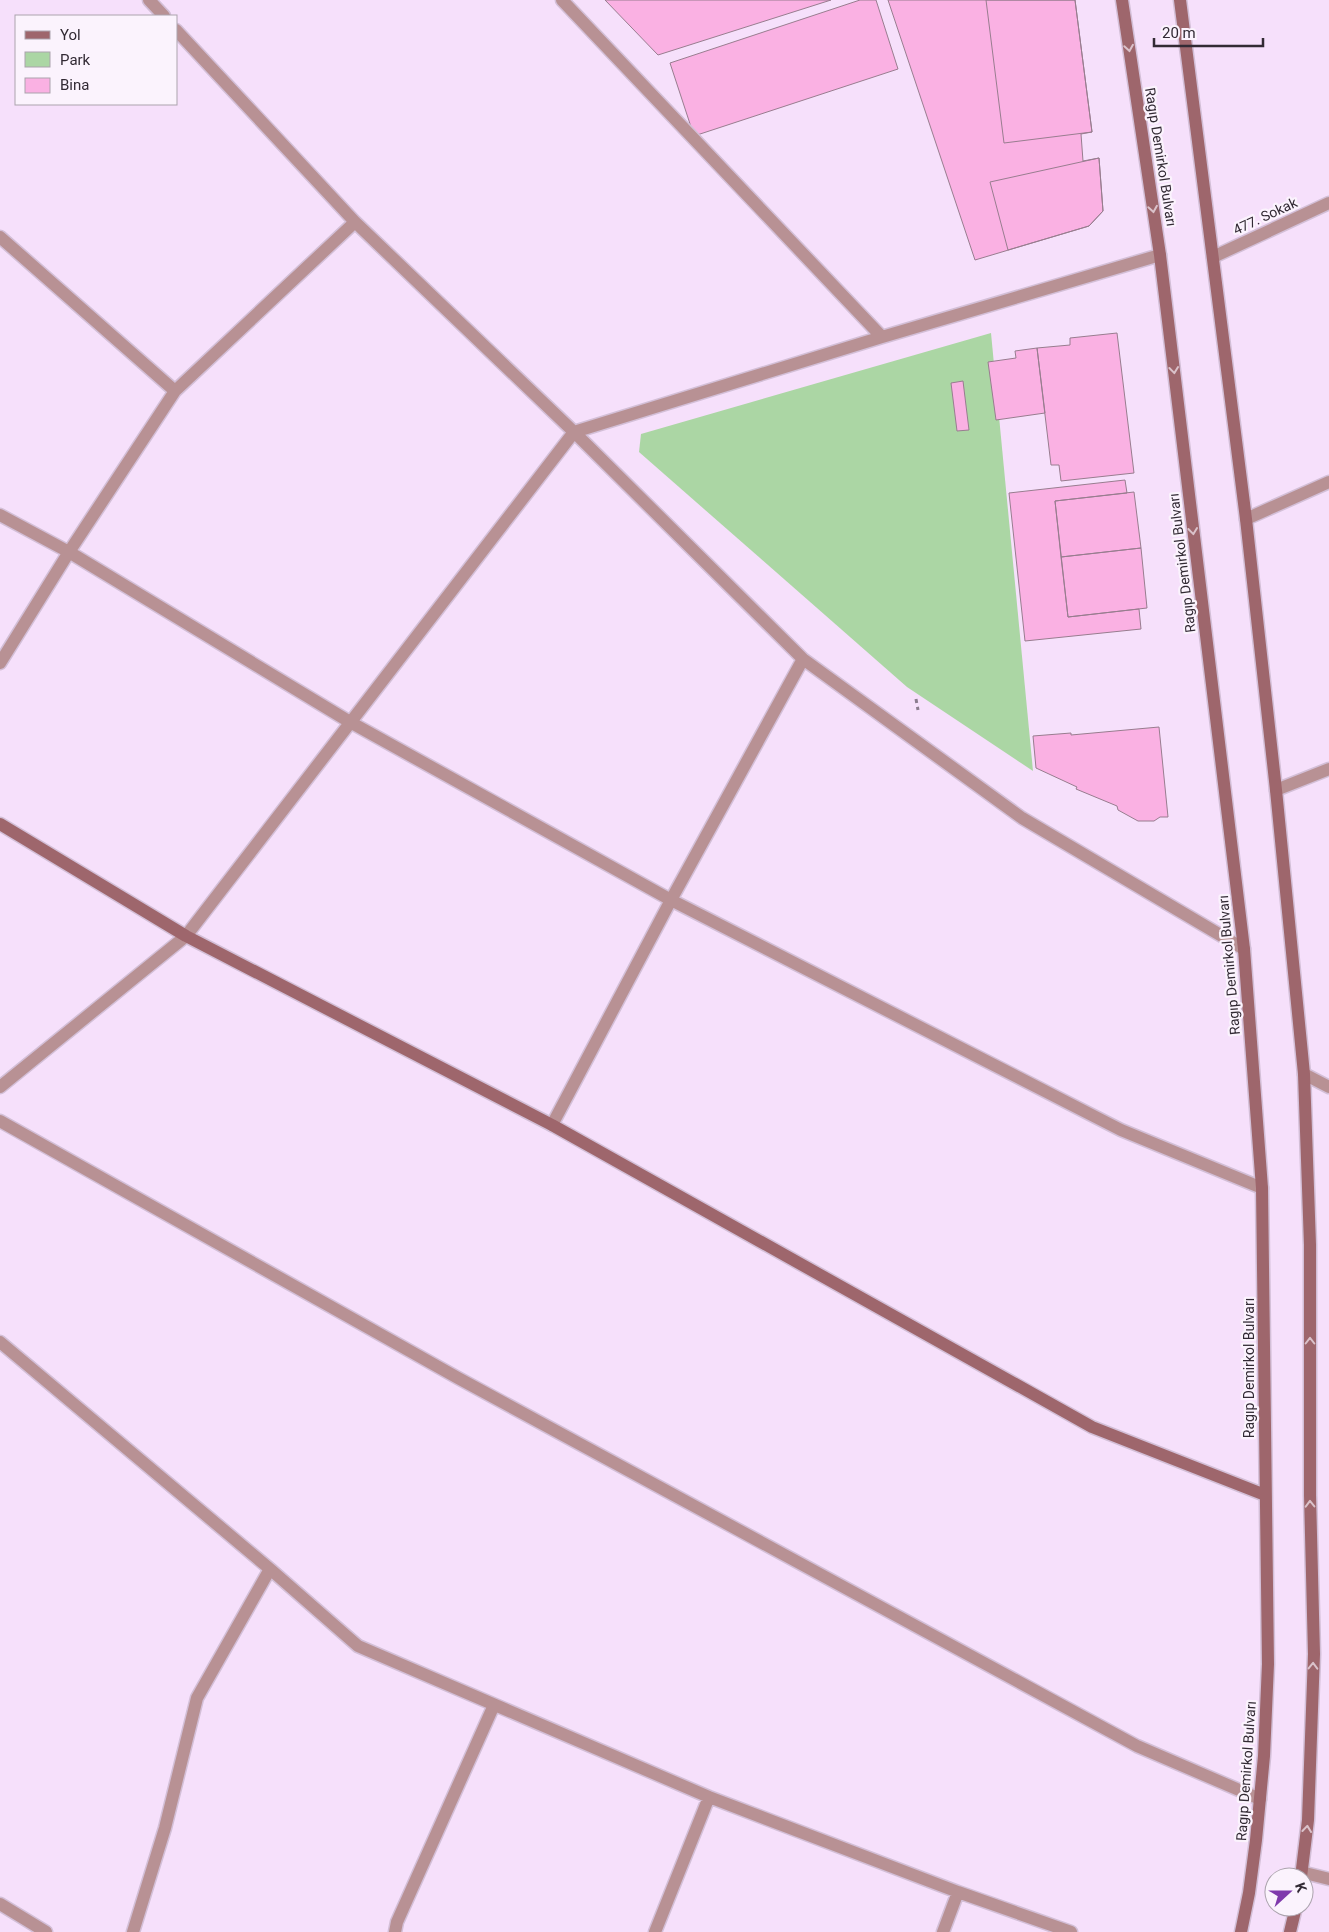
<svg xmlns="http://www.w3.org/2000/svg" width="1329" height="1932" font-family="Roboto,sans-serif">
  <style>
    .green { fill: #abd6a4 }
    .building { fill: #fab1e3; stroke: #987d8f }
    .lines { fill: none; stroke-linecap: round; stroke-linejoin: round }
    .lane-casing { stroke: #d3bfd7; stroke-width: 15 }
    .street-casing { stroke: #d3bfd7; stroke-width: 15 }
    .secondary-casing { stroke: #d3bfd7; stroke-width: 15 }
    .path { stroke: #8b7d8f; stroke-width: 3; stroke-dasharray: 4 4; stroke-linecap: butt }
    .lane { stroke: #b89194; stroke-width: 12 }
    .street { stroke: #b89194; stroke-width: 12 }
    .secondary { stroke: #9e666c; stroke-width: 12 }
    .oneway { stroke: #dac2ca }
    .labels { text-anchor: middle; stroke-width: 4.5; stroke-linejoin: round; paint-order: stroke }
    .street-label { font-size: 14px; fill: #322a34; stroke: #fbf3fd }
  </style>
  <rect width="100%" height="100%" fill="#f6e0fb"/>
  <path class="green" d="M991 333 1033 771 907 687 639 452 641 434Z"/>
  <path class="building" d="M605 0H831L658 55Z
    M860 0H876L898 69 694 136 670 63Z
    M888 0H1075L1092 132 1081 134 1083 161 1099 158 1103 211 1089 226 975 260Z
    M986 0H1075L1092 132 1004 143Z
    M1099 158 1103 211 1089 226 1008 250 990 182Z
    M1117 333 1134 473 1061 481 1059 465H1051L1037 348 1070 345V338Z
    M1037 348 1045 413 996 420 988 362 1016 358 1015 351Z
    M963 381 969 430 957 431 951 383Z
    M1125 480 1127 493 1055 501 1068 617 1139 609 1141 629 1025 641 1009 493Z
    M1134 492 1141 548 1061 557 1055 501Z
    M1141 548 1147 608 1068 617 1061 557Z
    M1159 727 1168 817H1160L1154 821H1138L1118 810 1117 806 1076 789 1077 787 1036 768 1033 736 1071 733V735Z"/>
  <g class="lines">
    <g class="lane-casing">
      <path id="lane" d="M1301 1872 1329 1879"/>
    </g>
    <g class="street-casing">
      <path id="street" d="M149 0 164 16
        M562 0 882 337
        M176 30 355 222 574 432 803 659 1022 818 1244 949
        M0 237 175 391
        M1213 257 1329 203
        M0 515 69 552 350 722 671 900 1121 1130 1262 1188
        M1246 519 1329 482
        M0 663 69 552 175 391 355 222
        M1276 790 1329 769
        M1304 1074 1329 1087
        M0 1087 186 936 574 432 882 337 1160 255
        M0 1121 458 1378 1137 1746 1260 1799
        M552 1125 671 900 803 659
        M0 1342 270 1569 358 1646 709 1797 958 1892 1071 1932
        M0 1904 46 1932
        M133 1932 165 1828 197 1698 270 1569
        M395 1932 397 1922 494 1705
        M655 1932 709 1797
        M943 1932 958 1892"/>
    </g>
    <g class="secondary-casing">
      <path id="secondary" d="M1122 0 1160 255 1244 949 1262 1188 1268 1664 1264 1756 1256 1840 1249 1893 1241 1932
        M1180 0 1246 519 1276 790 1304 1074 1310 1245V1495L1314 1654 1308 1820 1301 1877
        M0 824 186 936 552 1125 1092 1427 1265 1495
        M1290 1932 1296 1907"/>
    </g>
    <path class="path" d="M916 699 918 710"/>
    <use href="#lane" class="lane"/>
    <use href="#street" class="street"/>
    <use href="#secondary" class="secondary"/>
  </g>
  <defs><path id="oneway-chevron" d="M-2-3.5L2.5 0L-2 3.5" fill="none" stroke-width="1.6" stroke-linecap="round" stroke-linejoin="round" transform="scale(1.25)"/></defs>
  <g class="oneway">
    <use href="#oneway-chevron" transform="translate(1129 48) rotate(81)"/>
    <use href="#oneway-chevron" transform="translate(1153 209) rotate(81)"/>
    <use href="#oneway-chevron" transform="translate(1174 370) rotate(83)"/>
    <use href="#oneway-chevron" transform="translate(1193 531) rotate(83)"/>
    <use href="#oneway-chevron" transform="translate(1310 1341) rotate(-90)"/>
    <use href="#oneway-chevron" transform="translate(1310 1504) rotate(-91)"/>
    <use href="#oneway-chevron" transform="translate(1313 1666) rotate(-89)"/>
    <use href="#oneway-chevron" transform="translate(1307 1829) rotate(-84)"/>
  </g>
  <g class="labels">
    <g class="street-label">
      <text transform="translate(1161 157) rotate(81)" y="5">Ragıp Demirkol Bulvarı</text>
      <text transform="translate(1265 216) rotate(-25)" y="5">477. Sokak</text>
      <text transform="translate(1182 563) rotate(-97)" y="5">Ragıp Demirkol Bulvarı</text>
      <text transform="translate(1229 965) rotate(-95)" y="5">Ragıp Demirkol Bulvarı</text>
      <text transform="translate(1249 1368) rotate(-90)" y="5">Ragıp Demirkol Bulvarı</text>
      <text transform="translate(1246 1771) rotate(-86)" y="5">Ragıp Demirkol Bulvarı</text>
    </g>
  </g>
  <rect x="15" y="15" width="162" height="90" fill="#fbf3fd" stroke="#aba3ad"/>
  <rect x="25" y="31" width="25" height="8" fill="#9e666c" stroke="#aba3ad"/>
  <text x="60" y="40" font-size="15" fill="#322a34">Yol</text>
  <rect x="25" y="52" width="25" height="15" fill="#abd6a4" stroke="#aba3ad"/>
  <text x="60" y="65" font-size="15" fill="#322a34">Park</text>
  <rect x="25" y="78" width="25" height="15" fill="#fab1e3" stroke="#aba3ad"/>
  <text x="60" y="90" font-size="15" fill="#322a34">Bina</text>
  <g transform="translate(1289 1892) rotate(69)"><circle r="24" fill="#fbf3fd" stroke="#aba3ad"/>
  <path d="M0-4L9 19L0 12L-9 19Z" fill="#7f39ac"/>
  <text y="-8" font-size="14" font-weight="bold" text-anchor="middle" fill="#322a34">K</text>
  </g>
  <path d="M1154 38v8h109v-8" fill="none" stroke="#322a34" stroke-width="2.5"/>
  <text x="1162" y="38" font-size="15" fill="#322a34" stroke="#fbf3fd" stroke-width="4" paint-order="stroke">20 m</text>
</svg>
